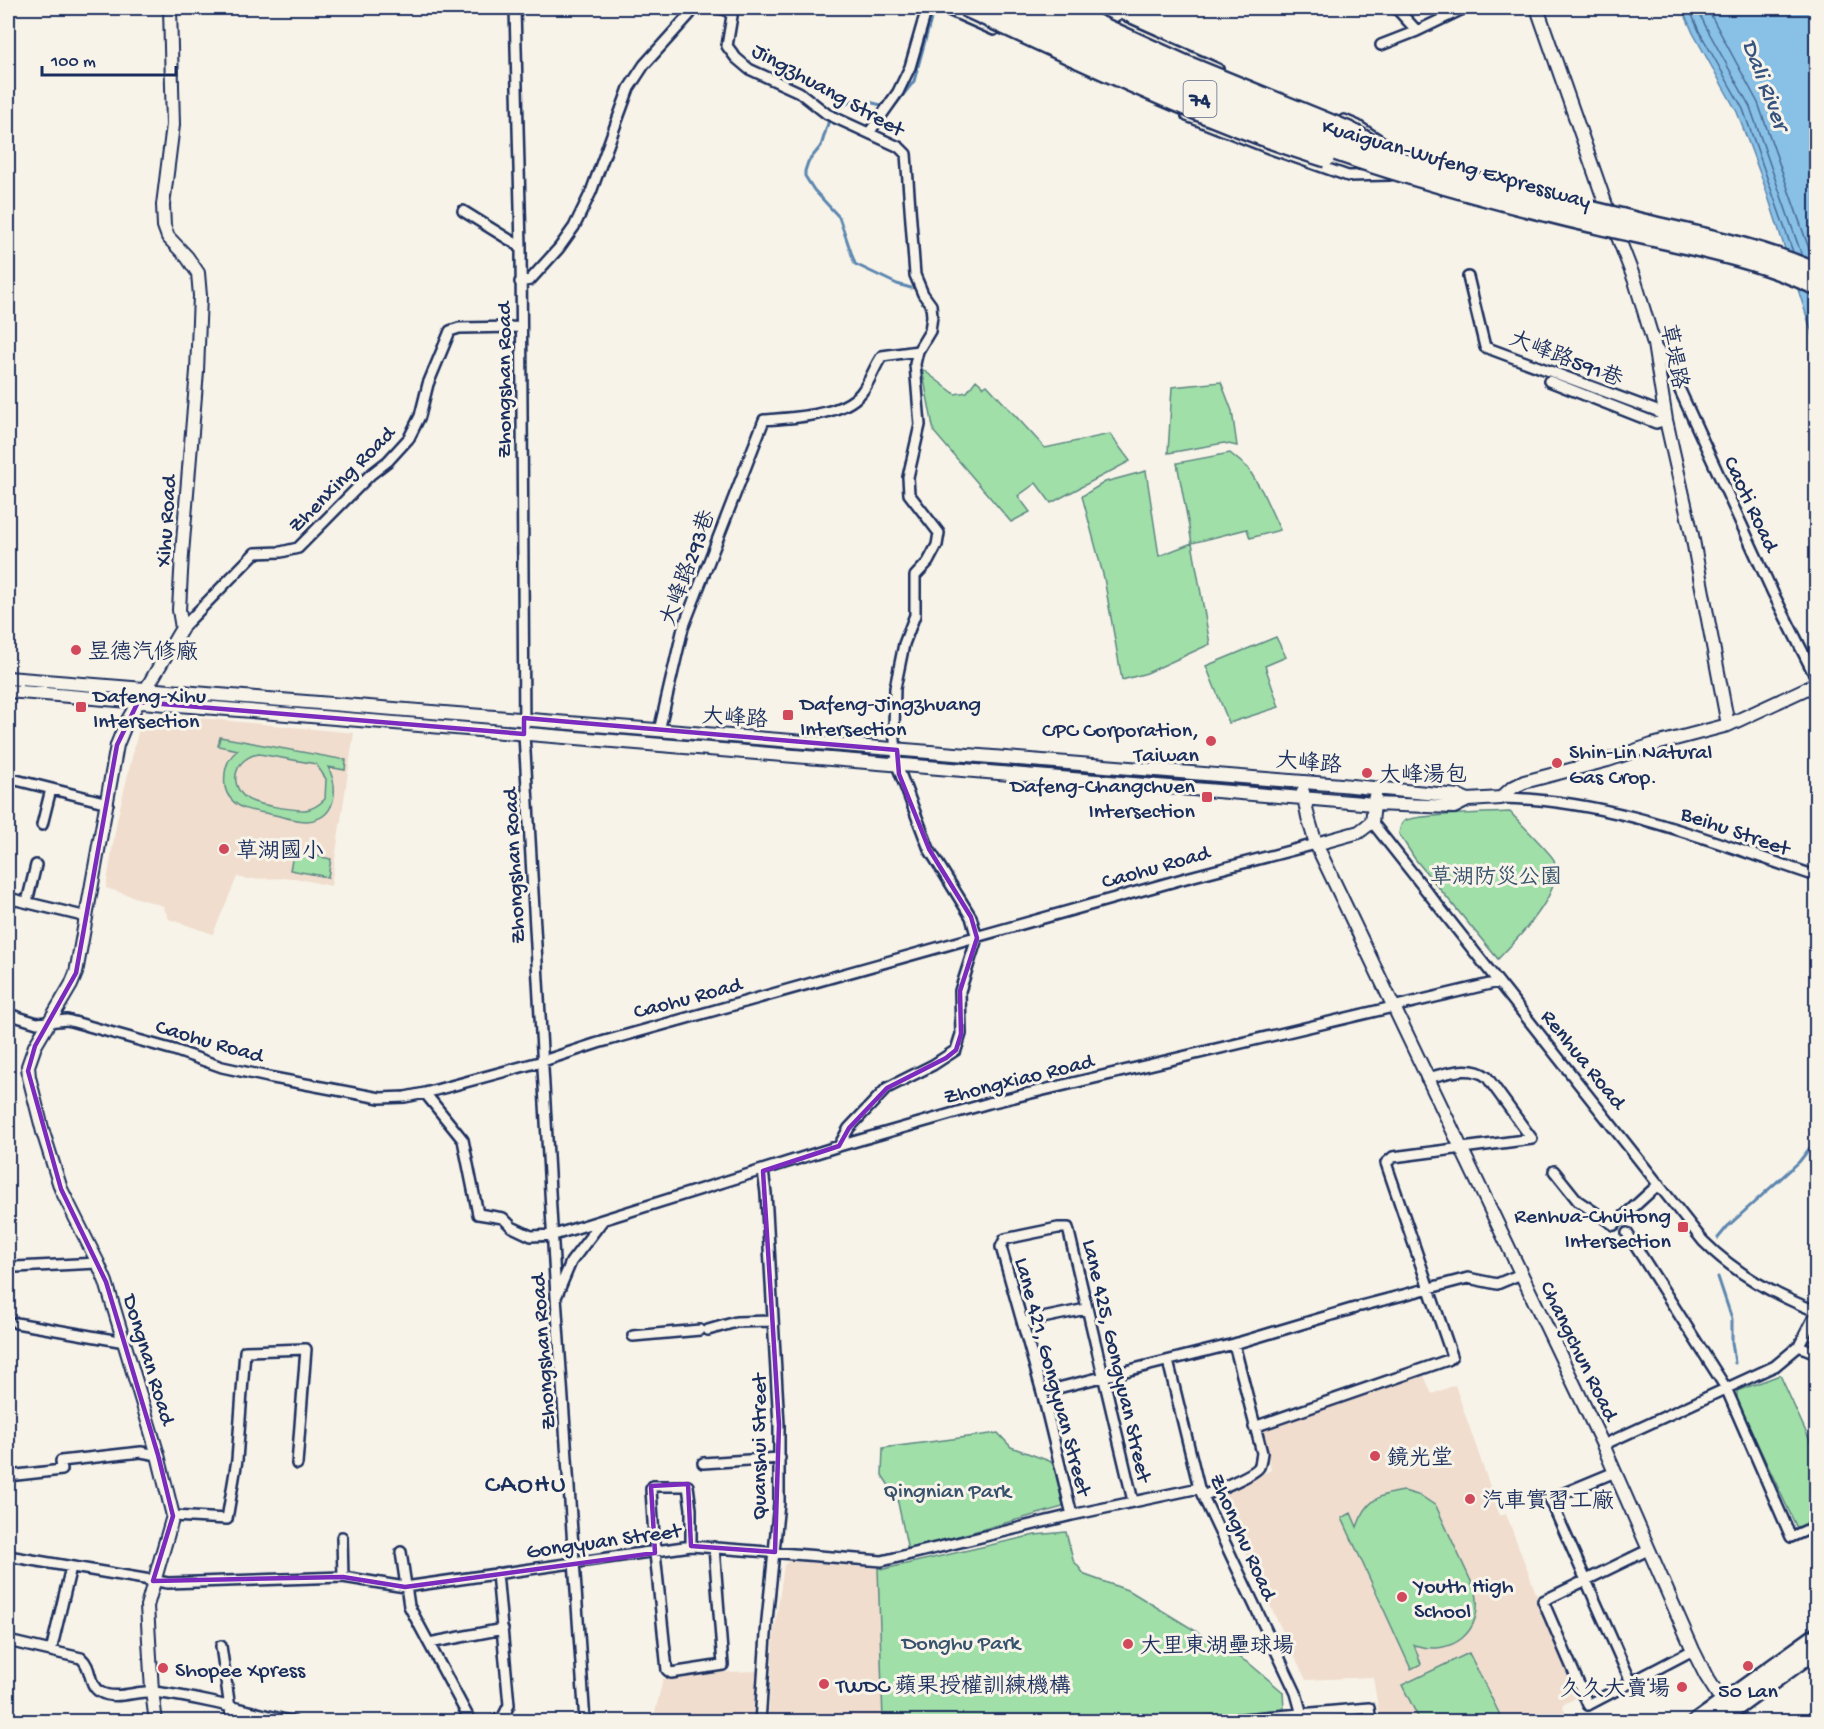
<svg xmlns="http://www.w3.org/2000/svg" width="1824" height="1729" font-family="'Gochi Hand','LXGW WenKai TC',sans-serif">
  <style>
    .built { fill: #f0ddce }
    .green { fill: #a0dfa8; stroke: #5e8783; stroke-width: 1.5; fill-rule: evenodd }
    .water { fill: #88c0e6; stroke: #5c86b0; stroke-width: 1.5 }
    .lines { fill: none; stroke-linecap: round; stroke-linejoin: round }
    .shore { stroke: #476994; stroke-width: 1.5 }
    .stream { stroke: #5c86b0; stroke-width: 3 }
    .minor-casing { stroke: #1b2f5e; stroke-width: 14 }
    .tertiary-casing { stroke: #1b2f5e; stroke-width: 16 }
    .primary-casing { stroke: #1b2f5e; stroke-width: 20 }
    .minor { stroke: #f7f3e8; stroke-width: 9 }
    .tertiary { stroke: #f7f3e8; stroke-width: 12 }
    .primary { stroke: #f7f3e8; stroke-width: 15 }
    .trunk-bridge-casing { stroke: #1b2f5e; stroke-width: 20; stroke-linecap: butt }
    .trunk-bridge { stroke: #f7f3e8; stroke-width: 15 }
    .marked { fill: none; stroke: #7b2cbf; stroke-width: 4.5; stroke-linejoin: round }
    .poi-dot { fill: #d1495b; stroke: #f7f3e8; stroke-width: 2 }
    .labels { text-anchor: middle; stroke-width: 6; stroke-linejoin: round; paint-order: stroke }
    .shield { fill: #f7f3e8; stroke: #5d6a87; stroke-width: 1.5 }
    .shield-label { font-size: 21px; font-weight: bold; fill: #1b2f5e }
    .street-label { font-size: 22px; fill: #1b2f5e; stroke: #f7f3e8 }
    .poi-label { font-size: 22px; fill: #1b2f5e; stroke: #f7f3e8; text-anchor: start }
    .park-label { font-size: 22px; fill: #36526d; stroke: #f7f3e8 }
    .water-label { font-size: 24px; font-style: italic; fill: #365380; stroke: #f7f3e8 }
    .quarter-label { font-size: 26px; letter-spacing: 1.5px; fill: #1b2f5e; stroke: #f7f3e8 }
  </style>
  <rect width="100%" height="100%" fill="#f7f3e8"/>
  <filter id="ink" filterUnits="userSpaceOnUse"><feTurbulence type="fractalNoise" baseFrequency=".0167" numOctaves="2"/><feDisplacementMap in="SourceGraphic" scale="12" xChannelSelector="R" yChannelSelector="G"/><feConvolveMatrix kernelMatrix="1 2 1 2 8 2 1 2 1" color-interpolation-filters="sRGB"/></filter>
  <g filter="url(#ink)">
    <path class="built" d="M159 714 354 733 331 886 295 878 246 879 237 877 213 934 169 919 163 906 106 888 117 820 141 720Z
      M1423 1373 1432 1394 1455 1385 1500 1516 1506 1514 1576 1698 1562 1705 1569 1721H1380L1373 1677 1306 1680 1217 1495 1271 1470 1263 1432 1265 1427Z
      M789 1561 878 1568 883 1721 768 1722 774 1634 784 1565Z
      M757 1671 752 1721H653L663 1679 704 1673Z"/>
    <path class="green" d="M922 369 955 394 967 392 976 380 984 387 987 385 1045 448 1110 434 1130 461 1051 503 1036 483 1018 496 1030 512 1011 522 934 432Z
      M1221 382 1232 411 1237 446 1224 443 1168 453 1172 387Z
      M1230 453 1248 468 1262 491 1280 530 1250 538 1247 529 1192 543 1210 644 1147 673 1122 680 1104 578 1082 496 1105 482 1146 471 1159 556 1192 543 1177 463Z
      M1276 637 1286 657 1265 666 1279 707 1229 723 1206 666Z
      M220 737 346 760 345 770 328 767C339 788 337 819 307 821 295 821 281 816 270 814 256 811 241 811 231 799 224 791 224 783 225 773 226 763 230 756 238 750L218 746ZM259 754 316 764 326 779 325 799C320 804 314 809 305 810 294 810 254 805 246 798 227 783 236 757 259 754Z
      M1510 812C1517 820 1551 853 1554 860 1566 891 1517 939 1498 959L1415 859 1399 834C1400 829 1400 824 1404 821 1414 814 1492 813 1510 812Z
      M294 851 331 859 328 877 290 870Z
      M1780 1375 1816 1454V1520L1797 1528 1737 1400V1391Z
      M998 1433 1011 1447 1055 1463 1063 1507 908 1550 897 1498 882 1475 883 1448Z
      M1404 1491 1421 1496 1436 1506 1476 1592C1484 1632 1452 1657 1414 1645L1421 1664 1411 1669 1342 1518 1351 1513 1357 1527C1366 1501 1378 1494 1404 1491Z
      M1066 1532 1073 1560 1085 1575 1130 1591 1250 1664 1283 1692 1284 1709 1150 1722 883 1721 878 1568 884 1569 1035 1535Z
      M1469 1653 1503 1721H1420L1402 1685Z"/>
    <path class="water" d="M1682 8H1811L1816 18V345L1764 184 1737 112 1693 33Z"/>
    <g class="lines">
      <path class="shore" d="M1689 8 1699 31 1743 109 1793 252
        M1697 8 1706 27 1750 107 1802 256
        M1707 8 1758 103 1813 260"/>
      <path class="stream" d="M911 288 897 284 855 264 839 217 814 190 805 176V171L808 162 821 146 829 120 839 108 854 100H861L893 108 914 81 934 8
        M1718 1238 1728 1226 1799 1162 1816 1140
        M1718 1277 1732 1319V1342L1735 1363"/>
      <g class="minor-casing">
        <path id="minor" d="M515 8 521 247 524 734 556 1297 585 1722
          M717 8 727 10 732 16 727 46 736 58 749 69 799 92 827 114 899 147 906 154 915 275 923 294 931 305 932 316 930 331 918 351 915 364 920 425 908 477 909 494 939 533 937 545 928 562 915 576V615L904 644 895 688 894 728 897 765 929 849 971 917 977 938 960 991 961 1034 956 1050 933 1065 887 1088 849 1128 839 1146
          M944 8 994 30
          M1396 8 1417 31 1465 8
          M1121 26 1218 69
          M1381 45 1417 31
          M1187 116 1271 149 1348 176 1390 175
          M1344 120 1358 126 1399 153
          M869 133 898 92 910 67 927 8
          M463 211 521 247
          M1468 277 1485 347 1657 411 1666 420
          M520 282 530 280 559 248 574 227 591 192 629 88 644 65 690 14 692 8
          M1655 346 1666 360 1773 593 1816 678
          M1549 381 1656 423 1666 420
          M182 628 255 553 281 552 298 548 370 475 388 461 409 438 420 416 428 384 450 331 459 328 521 327
          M659 731 683 628 764 420C792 418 842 416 861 393 870 382 874 367 882 356L918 351
          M8 778 108 803
          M1501 798C1611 799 1713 842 1816 876
          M1372 822 1703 1241C1736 1274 1773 1294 1816 1311
          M42 825 51 789
          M8 898 87 917
          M27 902 36 865
          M8 967V973
          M8 1014 37 1023 67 1020 174 1050 222 1067 268 1077 380 1098 405 1097 425 1093 543 1061 598 1043 1186 878 1316 844
          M425 1093 463 1140 478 1214 503 1218 512 1227 531 1236 554 1235 839 1146 989 1103 1498 982
          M1554 1171 1578 1201 1614 1225 1659 1184
          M1627 1233 1726 1388 1791 1537 1816 1526
          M8 1265 16 1267 98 1263
          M557 1295 571 1262 603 1220
          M1361 1306 1468 1278 1497 1284 1521 1274
          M1023 1322 1086 1309
          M16 1323 125 1342
          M708 1330 736 1322 773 1321
          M633 1336 700 1330
          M1799 1346 1816 1353
          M1168 1361 1199 1488 1296 1693 1304 1722
          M1042 1392 1234 1344 1355 1308
          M1254 1427 1448 1360 1452 1356 1386 1163 1393 1157 1532 1139 1487 1077C1470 1064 1446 1074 1426 1078
          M1603 1445 1775 1366 1799 1346 1816 1313
          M703 1463 780 1458
          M1615 1472 1550 1499 1631 1682
          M8 1476 62 1470 61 1461 70 1460 141 1452 158 1455
          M1203 1496C1214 1491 1254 1475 1259 1467 1261 1463 1261 1458 1262 1453L1234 1344
          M1072 1515 1042 1392 1001 1247 1005 1239 1058 1228H1068L1133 1501
          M173 1516 227 1519 237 1460 245 1351 306 1349 297 1464
          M342 1537 343 1577
          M691 1546V1509L688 1486H653L651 1489 655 1553 667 1670 671 1673 723 1665 714 1547
          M1648 1550 1543 1601 1588 1705 1693 1650
          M401 1552 409 1606 471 1722
          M8 1556 168 1583 343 1577 405 1587 691 1546 882 1561 1072 1515 1199 1488
          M8 1641 81 1658C93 1668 87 1684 100 1692 116 1701 137 1690 154 1692 201 1698 248 1711 294 1722
          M429 1643 503 1629
          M221 1646 232 1722
          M51 1651 71 1567
          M493 1722 503 1717 509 1705 497 1573
          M760 1722 767 1620 779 1503V1425L766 1193 763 1171
          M1208 1722 1369 1708 1371 1722"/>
      </g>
      <g class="tertiary-casing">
        <path id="tertiary" d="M1537 8 1608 211 1635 281 1654 344 1666 420 1692 535 1728 725
          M8 678 1341 785 1459 796 1468 800
          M8 691 1374 804 1454 807 1468 800 1501 798 1512 788 1524 782 1608 760 1652 745 1728 725 1816 684
          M1303 792 1308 817 1316 844 1603 1445 1693 1650 1706 1676 1727 1709
          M1316 844 1359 832 1372 822 1375 796
          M156 1722 152 1691 147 1606 173 1516 158 1455 106 1282 98 1263 61 1189 43 1132 29 1077 28 1066 35 1046 71 985 76 973 117 745 126 723 182 628 179 610 182 554 197 371 200 296 198 273 187 257 168 237 164 226 163 205 173 125 170 8"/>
      </g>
      <g class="primary-casing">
        <path id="primary" d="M1696 1722 1816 1636
          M1717 1722 1816 1650"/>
      </g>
      <use href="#minor" class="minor"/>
      <use href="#tertiary" class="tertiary"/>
      <use href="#primary" class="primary"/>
      <g class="trunk-bridge-casing">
        <path id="trunk-bridge" d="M964 8C1081 61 1203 121 1326 159
          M997 8C1132 69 1266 134 1409 176 1479 197 1549 215 1620 231 1686 246 1755 258 1816 287
          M1029 8C1155 64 1281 126 1414 164 1494 187 1575 205 1656 225 1710 237 1765 249 1816 271
          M1064 8 1187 64 1349 130 1376 145"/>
      </g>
      <use href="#trunk-bridge" class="trunk-bridge"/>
    </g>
  </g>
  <path class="marked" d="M138 702 524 734V718L897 750 899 774 929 849 971 917 977 938 960 991 961 1034 956 1050 946 1058 887 1088 849 1128 839 1146 763 1171 779 1425 775 1552 691 1546 688 1484 651 1486 655 1553 405 1587 343 1577 153 1581 173 1516 158 1455 106 1282 61 1189 28 1071 35 1046 76 973 117 745Z"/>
  <g class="poi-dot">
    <circle cx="76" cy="650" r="6"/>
    <rect x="75" y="701" width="12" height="12" rx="3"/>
    <rect x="782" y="709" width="12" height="12" rx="3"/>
    <circle cx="1211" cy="741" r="6"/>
    <circle cx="1557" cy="763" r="6"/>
    <circle cx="1367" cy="773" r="6"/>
    <rect x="1201" y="791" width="12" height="12" rx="3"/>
    <circle cx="224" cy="849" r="6"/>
    <rect x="1677" y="1221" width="12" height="12" rx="3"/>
    <circle cx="1375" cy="1456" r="6"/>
    <circle cx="1470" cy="1499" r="6"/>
    <circle cx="1402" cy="1597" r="6"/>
    <circle cx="1128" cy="1644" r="6"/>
    <circle cx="1748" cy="1666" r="6"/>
    <circle cx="163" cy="1668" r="6"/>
    <circle cx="824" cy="1684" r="6"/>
    <circle cx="1682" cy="1687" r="6"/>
  </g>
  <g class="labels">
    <rect class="shield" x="1183.5" y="81" width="33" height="36" rx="4.5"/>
    <g class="shield-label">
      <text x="1200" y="106">74</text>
    </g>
    <g class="street-label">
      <text transform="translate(829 88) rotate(29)" y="8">Jingzhuang Street</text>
      <text transform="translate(1457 162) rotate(16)" y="8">Kuaiguan-Wufeng Expressway</text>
      <text transform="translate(1676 356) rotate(79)" y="8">草堤路</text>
      <text transform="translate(1567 357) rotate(21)" y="8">大峰路591巷</text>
      <text transform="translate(502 380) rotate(-90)" y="8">Zhongshan Road</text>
      <text transform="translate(340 478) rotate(-45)" y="8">Zhenxing Road</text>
      <text transform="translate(1753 503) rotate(65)" y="8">Caoti Road</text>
      <text transform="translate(164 521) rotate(-86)" y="8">Xihu Road</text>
      <text transform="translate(686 567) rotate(-70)" y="8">大峰路293巷</text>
      <text transform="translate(735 716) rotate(4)" y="8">大峰路</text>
      <text transform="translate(1309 761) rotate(5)" y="8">大峰路</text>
      <text transform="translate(1736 829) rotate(19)" y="8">Beihu Street</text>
      <text transform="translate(1155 865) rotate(-16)" y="8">Caohu Road</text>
      <text transform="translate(512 866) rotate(-93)" y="8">Zhongshan Road</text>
      <text transform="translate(687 996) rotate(-15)" y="8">Caohu Road</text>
      <text transform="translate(210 1039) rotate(16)" y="8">Caohu Road</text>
      <text transform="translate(1585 1058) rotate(51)" y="8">Renhua Road</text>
      <text transform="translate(1018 1077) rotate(-14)" y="8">Zhongxiao Road</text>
      <text transform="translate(1581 1350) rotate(64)" y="8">Changchun Road</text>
      <text transform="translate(541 1352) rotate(-94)" y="8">Zhongshan Road</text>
      <text transform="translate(151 1359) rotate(73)" y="8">Dongnan Road</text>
      <text transform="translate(1119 1360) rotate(77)" y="8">Lane 425, Gongyuan Street</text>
      <text transform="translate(1055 1376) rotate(75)" y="8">Lane 421, Gongyuan Street</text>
      <text transform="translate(757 1447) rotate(-90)" y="8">Quanshui Street</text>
      <text transform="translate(1245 1536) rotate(66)" y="8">Zhonghu Road</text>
      <text transform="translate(603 1539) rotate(-8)" y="8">Gongyuan Street</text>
    </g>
    <g class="poi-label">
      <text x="88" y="658">昱德汽修廠</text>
      <text x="93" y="702">Dafeng-Xihu<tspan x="93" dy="25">Intersection</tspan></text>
      <text x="800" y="710">Dafeng-Jingzhuang<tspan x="800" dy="25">Intersection</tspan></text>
      <text x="1199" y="736" text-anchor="end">CPC Corporation,<tspan x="1199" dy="25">Taiwan</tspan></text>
      <text x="1569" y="758">Shin-Lin Natural<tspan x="1569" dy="25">Gas Crop.</tspan></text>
      <text x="1379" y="781">大峰湯包</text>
      <text x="1195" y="792" text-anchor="end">Dafeng-Changchuen<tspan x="1195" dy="25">Intersection</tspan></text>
      <text x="236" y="857">草湖國小</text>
      <text x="1671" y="1222" text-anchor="end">Renhua-Chuitong<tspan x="1671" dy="25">Intersection</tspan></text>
      <text x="1387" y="1464">鏡光堂</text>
      <text x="1482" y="1507">汽車實習工廠</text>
      <text x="1414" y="1592">Youth High<tspan x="1414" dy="25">School</tspan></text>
      <text x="1140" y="1652">大里東湖壘球場</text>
      <text x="175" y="1676">Shopee Xpress</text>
      <text x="836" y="1692">TWDC 蘋果授權訓練機構</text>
      <text x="1670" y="1695" text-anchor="end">久久大賣場</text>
      <text x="1748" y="1697" text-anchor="middle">50 Lan</text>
    </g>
    <g class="park-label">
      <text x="1496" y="883">草湖防災公園</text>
      <text x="947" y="1497">Qingnian Park</text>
      <text x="961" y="1649">Donghu Park</text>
    </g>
    <g class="water-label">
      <text transform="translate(1767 84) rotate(69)" y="8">Dali River</text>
    </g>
    <g class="quarter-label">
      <text x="526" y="1491">CAOHU</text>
    </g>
  </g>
  <rect width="1824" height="1729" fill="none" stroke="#f7f3e8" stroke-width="30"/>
  <rect x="15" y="15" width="1794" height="1699" fill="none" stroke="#1b2f5e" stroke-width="2" filter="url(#ink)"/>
  <path d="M42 66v9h134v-9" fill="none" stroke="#1b2f5e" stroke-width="3"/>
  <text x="51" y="66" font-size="18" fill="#1b2f5e" stroke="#f7f3e8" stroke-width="4.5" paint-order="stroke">100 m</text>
</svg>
